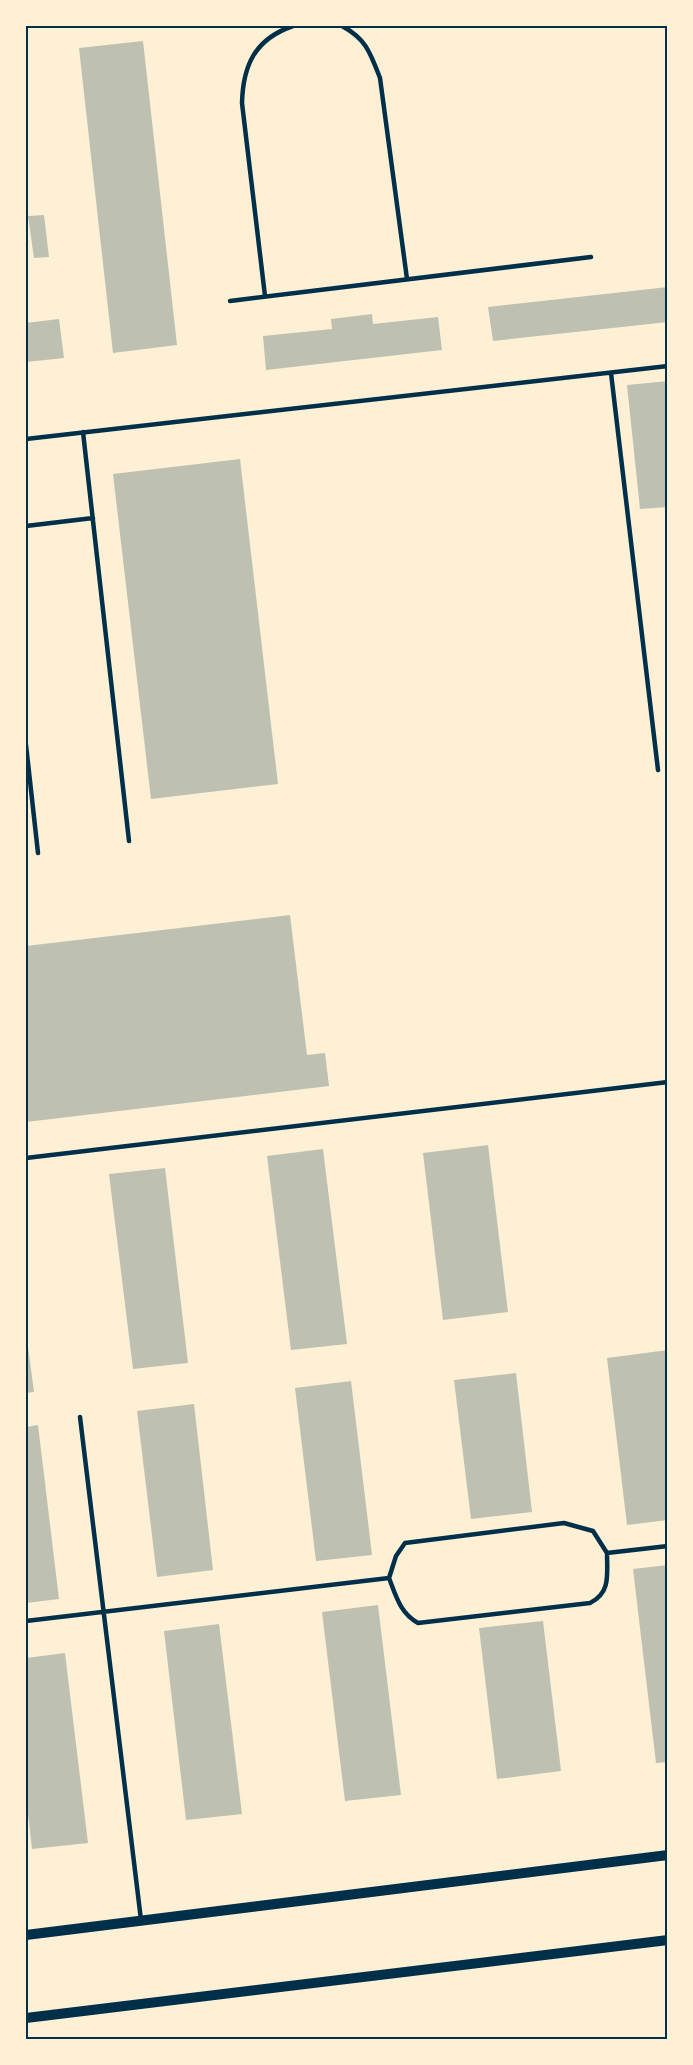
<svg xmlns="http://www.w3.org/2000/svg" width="693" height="2065" font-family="Arial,sans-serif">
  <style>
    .building { fill: #bec0b2 }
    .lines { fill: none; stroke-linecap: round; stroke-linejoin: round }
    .service { stroke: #003049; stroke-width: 4.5 }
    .tertiary { stroke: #003049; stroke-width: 10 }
    .neatline { fill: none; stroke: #003049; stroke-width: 2 }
  </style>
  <rect width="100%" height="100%" fill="#fdf0d5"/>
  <path class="building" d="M143 41 177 345 113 353 79 48Z
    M44 215 49 257 34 258 28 216Z
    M668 287V322L493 341 488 307Z
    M372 314 373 324 438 317 442 350 266 370 263 336 332 329 331 319Z
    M59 319 64 358 26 362V323Z
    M668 381V507L640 509 627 385Z
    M240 459 278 784 151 799 113 474Z
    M290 915 307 1055 325 1053 329 1086 26 1122V946Z
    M488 1145 508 1312 443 1320 423 1153Z
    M323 1149 347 1344 291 1350 267 1156Z
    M165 1168 188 1363 133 1369 109 1174Z
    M26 1332 34 1392 26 1393Z
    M668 1350V1520L627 1525 607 1358Z
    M516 1373 532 1512 471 1519 454 1380Z
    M351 1381 372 1555 316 1561 295 1388Z
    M194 1404 213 1570 157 1577 137 1411Z
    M38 1425 59 1599 26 1603V1427Z
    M668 1565V1762L656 1763 633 1569Z
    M378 1605 401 1795 345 1801 322 1612Z
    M543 1621 561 1771 497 1779 479 1628Z
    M219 1624 242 1814 186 1820 164 1631Z
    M65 1653 88 1843 32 1849 26 1796V1658Z"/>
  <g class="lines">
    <path class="service" d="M342 26C366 39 370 52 380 78L407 279
      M265 296 242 103C243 65 255 39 293 26
      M230 301 591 257
      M611 373 658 770
      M83 432 129 841
      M26 439 668 366
      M26 526 93 518
      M26 745 38 853
      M26 1158 668 1082
      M80 1417 141 1920
      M389 1578 396 1556 405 1543 564 1523 593 1531 607 1553
      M26 1621 389 1578C396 1596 400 1613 418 1623L590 1603C611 1593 607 1574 607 1553L668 1546"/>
    <path class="tertiary" d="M26 1935 668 1855
      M26 2018 668 1940"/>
  </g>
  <rect width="693" height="2065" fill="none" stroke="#fdf0d5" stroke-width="54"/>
  <rect x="27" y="27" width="639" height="2011" class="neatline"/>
</svg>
